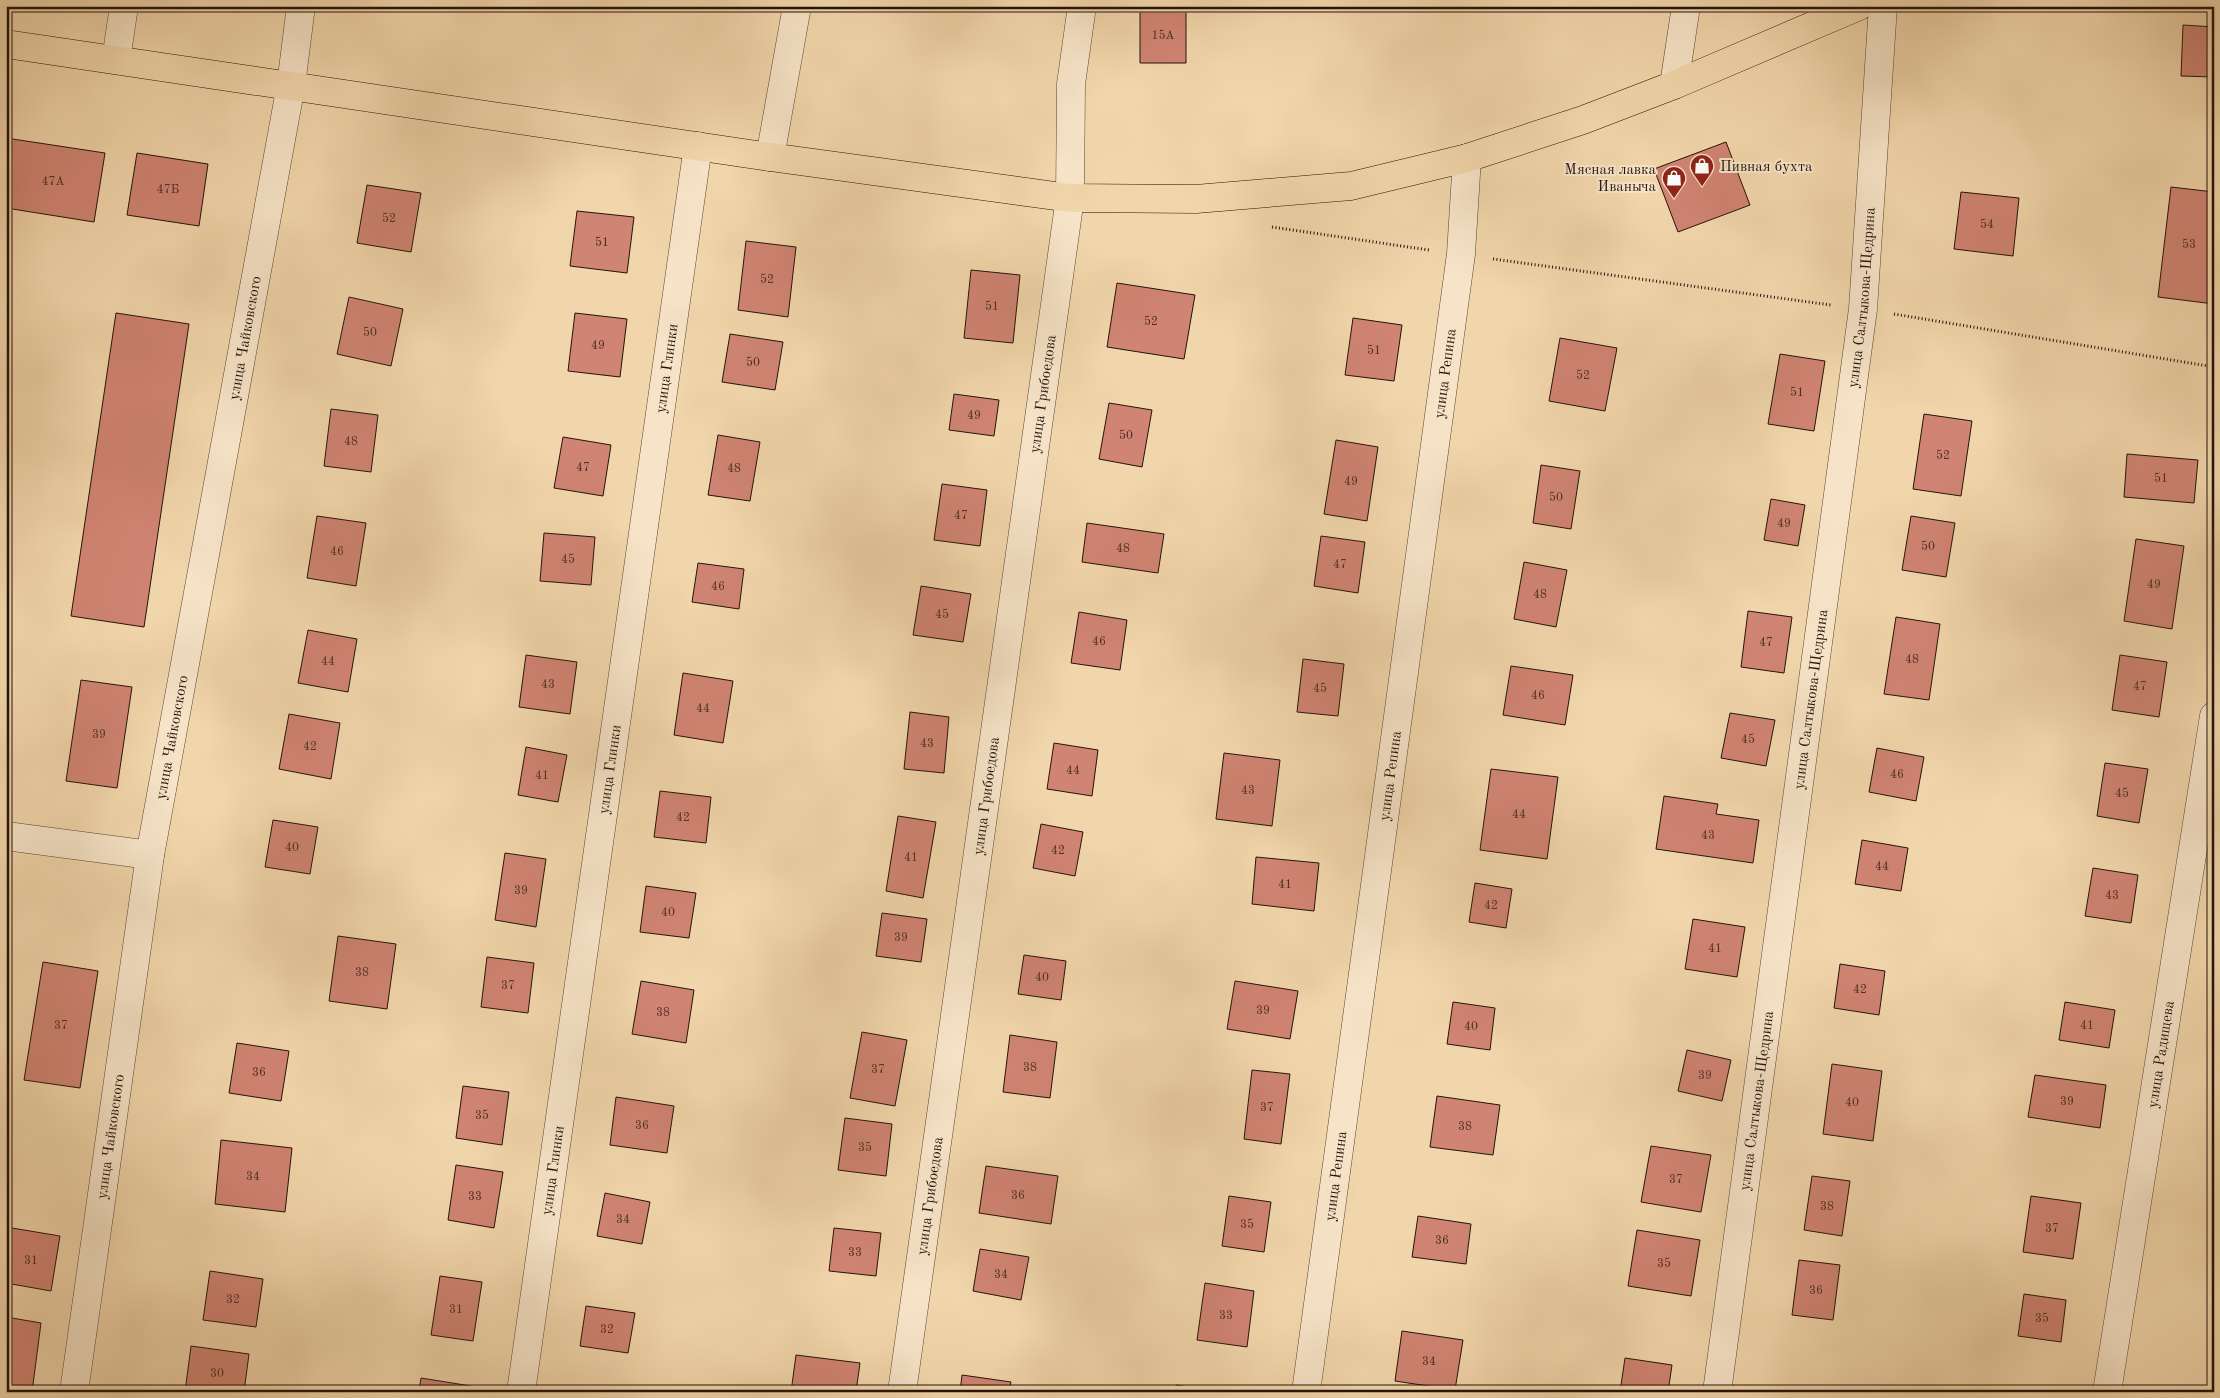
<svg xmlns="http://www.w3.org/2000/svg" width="2220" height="1398" font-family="'Old Standard TT',serif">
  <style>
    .building { fill: #d08473; stroke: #23130b }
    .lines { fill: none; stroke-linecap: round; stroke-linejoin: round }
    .minor-casing { stroke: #574433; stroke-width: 29 }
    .major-casing { stroke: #23130b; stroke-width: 29 }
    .path { stroke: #23130b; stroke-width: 3; stroke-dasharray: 1 2.5; stroke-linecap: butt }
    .minor { stroke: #f7e4c8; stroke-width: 28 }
    .major { stroke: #f2d6ab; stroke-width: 28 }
    .labels { text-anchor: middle; stroke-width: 4; stroke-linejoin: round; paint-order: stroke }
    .number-label { font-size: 12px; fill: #4e2f25 }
    .poi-label { font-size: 15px; fill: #23130b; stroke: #f7e4c8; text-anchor: start }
    .street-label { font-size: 15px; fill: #23130b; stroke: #f7e4c8 }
  </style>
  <rect width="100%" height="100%" fill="#f2d6ab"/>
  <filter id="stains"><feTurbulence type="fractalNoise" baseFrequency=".004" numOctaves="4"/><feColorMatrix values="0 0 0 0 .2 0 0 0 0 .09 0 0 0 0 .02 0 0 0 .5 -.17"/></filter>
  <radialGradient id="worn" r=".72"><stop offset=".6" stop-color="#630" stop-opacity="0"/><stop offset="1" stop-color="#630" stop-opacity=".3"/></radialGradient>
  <path class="building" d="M1140 6H1186V63H1140Z
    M2183 25 2214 27V77L2181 76Z
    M6 138 105 153 94 222 6 208Z
    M1726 142 1750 205 1678 232 1654 169Z
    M137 153 208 164 199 226 127 215Z
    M367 185 421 193 411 252 357 243Z
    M2171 187 2214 192V304L2158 297Z
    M1961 192 2019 198 2013 256 1954 249Z
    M577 211 634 217 627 273 570 266Z
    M746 241 796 247 788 317 738 310Z
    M971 270 1020 275 1013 343 964 338Z
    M1117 283 1195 295 1184 359 1107 347Z
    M349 297 403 309 391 366 337 354Z
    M116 313 189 324 144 627 71 616Z
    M575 313 627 319 620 377 568 371Z
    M1353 318 1402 325 1394 381 1345 375Z
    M730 334 783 342 775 390 722 382Z
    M1560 338 1617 348 1605 411 1549 401Z
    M1780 354 1825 361 1814 431 1768 424Z
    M954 394 999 400 994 436 949 430Z
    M1109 403 1152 410 1142 467 1099 459Z
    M331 409 378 415 371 472 324 466Z
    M1924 414 1972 421 1961 496 1913 489Z
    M718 435 760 442 750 501 708 495Z
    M563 437 611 445 603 496 554 488Z
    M1336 440 1378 447 1367 521 1324 514Z
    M2127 454 2198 460 2194 503 2124 497Z
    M1541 465 1580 471 1571 529 1533 523Z
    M942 484 987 490 980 546 934 540Z
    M1771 499 1805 505 1798 546 1764 540Z
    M6 516 11 517 6 547Z
    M317 516 366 523 356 586 307 578Z
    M1911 516 1955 523 1946 577 1902 570Z
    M1087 523 1164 534 1158 573 1082 562Z
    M544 533 595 537 591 585 540 581Z
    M1321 536 1365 542 1358 593 1314 586Z
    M2136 539 2184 546 2172 629 2124 621Z
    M1524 562 1567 570 1556 627 1514 619Z
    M698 563 744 569 739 609 692 602Z
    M921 586 971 594 963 642 913 635Z
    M1748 611 1792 617 1784 673 1741 667Z
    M1079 612 1127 620 1120 670 1071 663Z
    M1896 617 1940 624 1929 700 1884 694Z
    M308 630 357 639 348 692 298 683Z
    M526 655 577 662 570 714 519 707Z
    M2120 655 2167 662 2159 717 2112 710Z
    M1303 659 1344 664 1338 716 1297 712Z
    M1511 666 1573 675 1565 725 1503 715Z
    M683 673 733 681 723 743 674 735Z
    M81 680 132 687 117 788 66 781Z
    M910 712 949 717 944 773 904 769Z
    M1730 713 1775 720 1766 766 1721 758Z
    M289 714 340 723 331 779 279 769Z
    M1054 743 1098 750 1092 796 1047 789Z
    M526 747 567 755 558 802 518 795Z
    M1877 748 1924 757 1916 801 1869 792Z
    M1224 753 1280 760 1272 826 1216 819Z
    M2105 763 2148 769 2139 823 2097 816Z
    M1491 769 1558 777 1547 859 1480 850Z
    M660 791 711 797 706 843 654 837Z
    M1664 796 1718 804 1716 814 1759 820 1753 863 1656 849Z
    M898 816 936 822 923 898 886 891Z
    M273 820 318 827 310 874 265 867Z
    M1041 824 1083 832 1075 876 1033 868Z
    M1862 840 1908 848 1901 891 1855 884Z
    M505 853 546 859 536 927 495 920Z
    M1256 857 1319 863 1314 911 1252 904Z
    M2093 868 2138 875 2131 923 2085 916Z
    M1475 883 1512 889 1506 928 1469 922Z
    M646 886 696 893 689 938 640 932Z
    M882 913 927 919 921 962 876 956Z
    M1693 919 1745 927 1737 977 1685 969Z
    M338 936 396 944 387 1009 329 1001Z
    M1024 955 1066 961 1061 1000 1018 994Z
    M487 957 534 963 528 1013 481 1007Z
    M43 962 98 971 80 1088 24 1080Z
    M1840 964 1885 971 1879 1015 1834 1008Z
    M641 981 694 990 686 1043 632 1034Z
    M1235 981 1298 991 1290 1039 1227 1029Z
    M1453 1002 1495 1008 1490 1050 1447 1044Z
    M2065 1002 2115 1010 2109 1048 2059 1040Z
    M862 1032 907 1040 895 1106 850 1098Z
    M1010 1035 1057 1042 1050 1098 1003 1092Z
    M237 1043 289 1051 281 1101 229 1093Z
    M1687 1050 1731 1060 1722 1101 1678 1091Z
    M1832 1064 1882 1071 1873 1141 1823 1134Z
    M1252 1070 1290 1074 1281 1144 1244 1139Z
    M2035 1075 2106 1085 2100 1128 2028 1117Z
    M463 1086 509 1092 502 1145 456 1138Z
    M1437 1096 1500 1105 1493 1155 1430 1147Z
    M616 1097 674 1106 667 1153 610 1145Z
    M845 1118 892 1124 886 1176 838 1170Z
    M221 1140 292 1148 285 1212 215 1204Z
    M1651 1146 1711 1155 1701 1212 1641 1202Z
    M456 1165 503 1172 494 1228 448 1220Z
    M986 1166 1058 1176 1051 1224 979 1213Z
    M1812 1176 1850 1181 1842 1236 1804 1230Z
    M605 1193 650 1202 642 1244 597 1236Z
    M1229 1196 1271 1202 1264 1252 1222 1246Z
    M2031 1196 2081 1203 2073 1259 2023 1252Z
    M1418 1216 1471 1224 1466 1264 1412 1257Z
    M6 1227 60 1236 51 1291 6 1283Z
    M834 1228 881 1233 876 1276 829 1271Z
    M1637 1230 1700 1240 1691 1296 1628 1286Z
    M980 1249 1029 1257 1021 1300 973 1291Z
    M1799 1260 1840 1265 1833 1320 1792 1315Z
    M210 1271 263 1279 256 1327 203 1320Z
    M440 1276 482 1282 473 1341 431 1335Z
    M1205 1283 1254 1291 1247 1347 1197 1340Z
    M2024 1294 2066 1300 2061 1342 2018 1336Z
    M586 1306 635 1313 628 1353 580 1346Z
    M6 1317 41 1323 32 1392 6 1389Z
    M1402 1331 1463 1340 1455 1390 1395 1381Z
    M191 1346 249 1354 244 1392H185Z
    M796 1355 860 1363 856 1392H791Z
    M1625 1358 1672 1365 1668 1392H1620Z
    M962 1375 1011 1382 1009 1392H960Z
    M421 1378 471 1386 470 1392H419Z
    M1176 1385 1219 1392H1175Z"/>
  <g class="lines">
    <g class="minor-casing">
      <g id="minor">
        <path d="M116 60 124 6"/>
        <path d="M1674 85 1686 6"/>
        <path d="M770 157 797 6"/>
        <path d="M6 836 150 855"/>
        <path id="s1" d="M74 1392 150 855 291 85 301 6"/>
        <path id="s2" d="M521 1392 698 146"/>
        <path id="s3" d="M902 1392 1070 198 1071 84 1082 6"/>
        <path id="s4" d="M1306 1392 1461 254 1467 158"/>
        <path id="s5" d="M1717 1392 1863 309 1883 6"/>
        <path id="s6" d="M2107 1392 2214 716"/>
      </g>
    </g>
    <g class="major-casing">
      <path id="major" d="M6 44 770 157 1070 198 1196 199 1351 186 1467 158 1583 120 1674 85 1859 6"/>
    </g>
    <path class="path" d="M1272 227 1429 250
      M1493 259 1831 305
      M1894 314 2214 367"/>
    <use href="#minor" class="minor"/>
    <use href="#major" class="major"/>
  </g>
  <defs>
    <g id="shop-pin" transform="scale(1.25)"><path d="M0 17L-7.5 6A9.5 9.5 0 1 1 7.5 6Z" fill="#8f2418" stroke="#f7e4c8"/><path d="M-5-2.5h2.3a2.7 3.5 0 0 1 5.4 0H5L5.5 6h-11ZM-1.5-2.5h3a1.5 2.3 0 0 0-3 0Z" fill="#fff"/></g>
  </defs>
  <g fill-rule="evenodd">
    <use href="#shop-pin" x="1702" y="166"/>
    <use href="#shop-pin" x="1674" y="178"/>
  </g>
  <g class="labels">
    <g class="number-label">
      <text x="1163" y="39">15А</text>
      <text x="53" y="185">47А</text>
      <text x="168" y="193">47Б</text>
      <text x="389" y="222">52</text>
      <text x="1987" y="228">54</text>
      <text x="602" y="246">51</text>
      <text x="2189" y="248">53</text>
      <text x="767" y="283">52</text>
      <text x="992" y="310">51</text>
      <text x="1151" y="325">52</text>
      <text x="370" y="336">50</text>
      <text x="598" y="349">49</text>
      <text x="1374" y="354">51</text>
      <text x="753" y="366">50</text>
      <text x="1583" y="379">52</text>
      <text x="1797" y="396">51</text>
      <text x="974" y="419">49</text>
      <text x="1126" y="439">50</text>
      <text x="351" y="445">48</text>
      <text x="1943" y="459">52</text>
      <text x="583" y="471">47</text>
      <text x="734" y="472">48</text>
      <text x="2161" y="482">51</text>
      <text x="1351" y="485">49</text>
      <text x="1556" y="501">50</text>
      <text x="961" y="519">47</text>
      <text x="1784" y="527">49</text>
      <text x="1928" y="550">50</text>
      <text x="1123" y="552">48</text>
      <text x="337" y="555">46</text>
      <text x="568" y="563">45</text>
      <text x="1340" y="568">47</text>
      <text x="2154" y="588">49</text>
      <text x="718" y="590">46</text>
      <text x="1540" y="598">48</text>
      <text x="942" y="618">45</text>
      <text x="1099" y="645">46</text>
      <text x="1766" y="646">47</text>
      <text x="1912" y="663">48</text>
      <text x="328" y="665">44</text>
      <text x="548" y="688">43</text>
      <text x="2140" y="690">47</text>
      <text x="1320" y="692">45</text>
      <text x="1538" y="699">46</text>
      <text x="703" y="712">44</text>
      <text x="99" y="738">39</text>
      <text x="1748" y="743">45</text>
      <text x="927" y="747">43</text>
      <text x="310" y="750">42</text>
      <text x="1073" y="774">44</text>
      <text x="1897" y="778">46</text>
      <text x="542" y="779">41</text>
      <text x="1248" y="794">43</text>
      <text x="2122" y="797">45</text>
      <text x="1519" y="818">44</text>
      <text x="683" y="821">42</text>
      <text x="1708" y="839">43</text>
      <text x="292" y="851">40</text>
      <text x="1058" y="854">42</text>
      <text x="911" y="861">41</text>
      <text x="1882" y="870">44</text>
      <text x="1285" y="888">41</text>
      <text x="521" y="894">39</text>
      <text x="2112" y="899">43</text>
      <text x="1491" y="909">42</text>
      <text x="668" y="916">40</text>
      <text x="901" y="941">39</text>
      <text x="1715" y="952">41</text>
      <text x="362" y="976">38</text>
      <text x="1042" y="981">40</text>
      <text x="508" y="989">37</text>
      <text x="1860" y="993">42</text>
      <text x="1263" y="1014">39</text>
      <text x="663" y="1016">38</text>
      <text x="61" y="1029">37</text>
      <text x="2087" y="1029">41</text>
      <text x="1471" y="1030">40</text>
      <text x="1030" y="1071">38</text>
      <text x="878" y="1073">37</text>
      <text x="259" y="1076">36</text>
      <text x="1705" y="1079">39</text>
      <text x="2067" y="1105">39</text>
      <text x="1852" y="1106">40</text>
      <text x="1267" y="1111">37</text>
      <text x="482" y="1119">35</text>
      <text x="642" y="1129">36</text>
      <text x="1465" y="1130">38</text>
      <text x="865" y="1151">35</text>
      <text x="253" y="1180">34</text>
      <text x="1676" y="1183">37</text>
      <text x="1018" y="1199">36</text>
      <text x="475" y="1200">33</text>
      <text x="1827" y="1210">38</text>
      <text x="623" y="1223">34</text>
      <text x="1247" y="1228">35</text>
      <text x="2052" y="1232">37</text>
      <text x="1442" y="1244">36</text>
      <text x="855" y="1256">33</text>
      <text x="31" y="1264">31</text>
      <text x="1664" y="1267">35</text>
      <text x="1001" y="1278">34</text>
      <text x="1816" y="1294">36</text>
      <text x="233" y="1303">32</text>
      <text x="456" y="1313">31</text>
      <text x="1226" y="1319">33</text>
      <text x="2042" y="1322">35</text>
      <text x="607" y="1333">32</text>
      <text x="1429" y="1365">34</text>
      <text x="217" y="1377">30</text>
    </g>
    <g class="poi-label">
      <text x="1720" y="171">Пивная бухта</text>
      <text x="1656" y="174" text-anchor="end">Мясная лавка<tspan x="1656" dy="17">Иваныча</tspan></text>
    </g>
    <g class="street-label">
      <text dy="5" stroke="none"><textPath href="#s5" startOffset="1104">улица Салтыкова-Щедрина</textPath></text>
      <text dy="5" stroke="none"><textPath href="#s1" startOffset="1068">улица Чайковского</textPath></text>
      <text dy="5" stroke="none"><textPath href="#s2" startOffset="1034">улица Глинки</textPath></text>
      <text dy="5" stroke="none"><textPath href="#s4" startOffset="1028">улица Репина</textPath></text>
      <text dy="5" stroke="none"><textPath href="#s3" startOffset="1008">улица Грибоедова</textPath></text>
      <text dy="5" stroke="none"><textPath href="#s5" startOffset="699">улица Салтыкова-Щедрина</textPath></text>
      <text dy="5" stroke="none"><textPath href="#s1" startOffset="662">улица Чайковского</textPath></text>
      <text dy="5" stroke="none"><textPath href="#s2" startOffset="629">улица Глинки</textPath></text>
      <text dy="5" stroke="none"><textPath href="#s4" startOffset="622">улица Репина</textPath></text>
      <text dy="5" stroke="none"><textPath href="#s3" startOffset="602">улица Грибоедова</textPath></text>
      <text dy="5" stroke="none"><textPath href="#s6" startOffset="342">улица Радищева</textPath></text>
      <text dy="5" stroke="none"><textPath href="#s5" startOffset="294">улица Салтыкова-Щедрина</textPath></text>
      <text dy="5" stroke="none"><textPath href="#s1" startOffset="258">улица Чайковского</textPath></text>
      <text dy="5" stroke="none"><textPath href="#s2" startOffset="224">улица Глинки</textPath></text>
      <text dy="5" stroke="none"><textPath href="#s4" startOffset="218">улица Репина</textPath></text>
      <text dy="5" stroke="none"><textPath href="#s3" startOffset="198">улица Грибоедова</textPath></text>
    </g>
  </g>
  <rect width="2220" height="1398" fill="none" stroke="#f2d6ab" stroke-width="25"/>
  <rect x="8" y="8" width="2205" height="1383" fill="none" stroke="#23130b" stroke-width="2.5"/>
  <rect x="12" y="12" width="2195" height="1373" fill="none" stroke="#23130b"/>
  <rect width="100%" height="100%" filter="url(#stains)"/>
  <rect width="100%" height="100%" fill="url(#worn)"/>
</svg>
